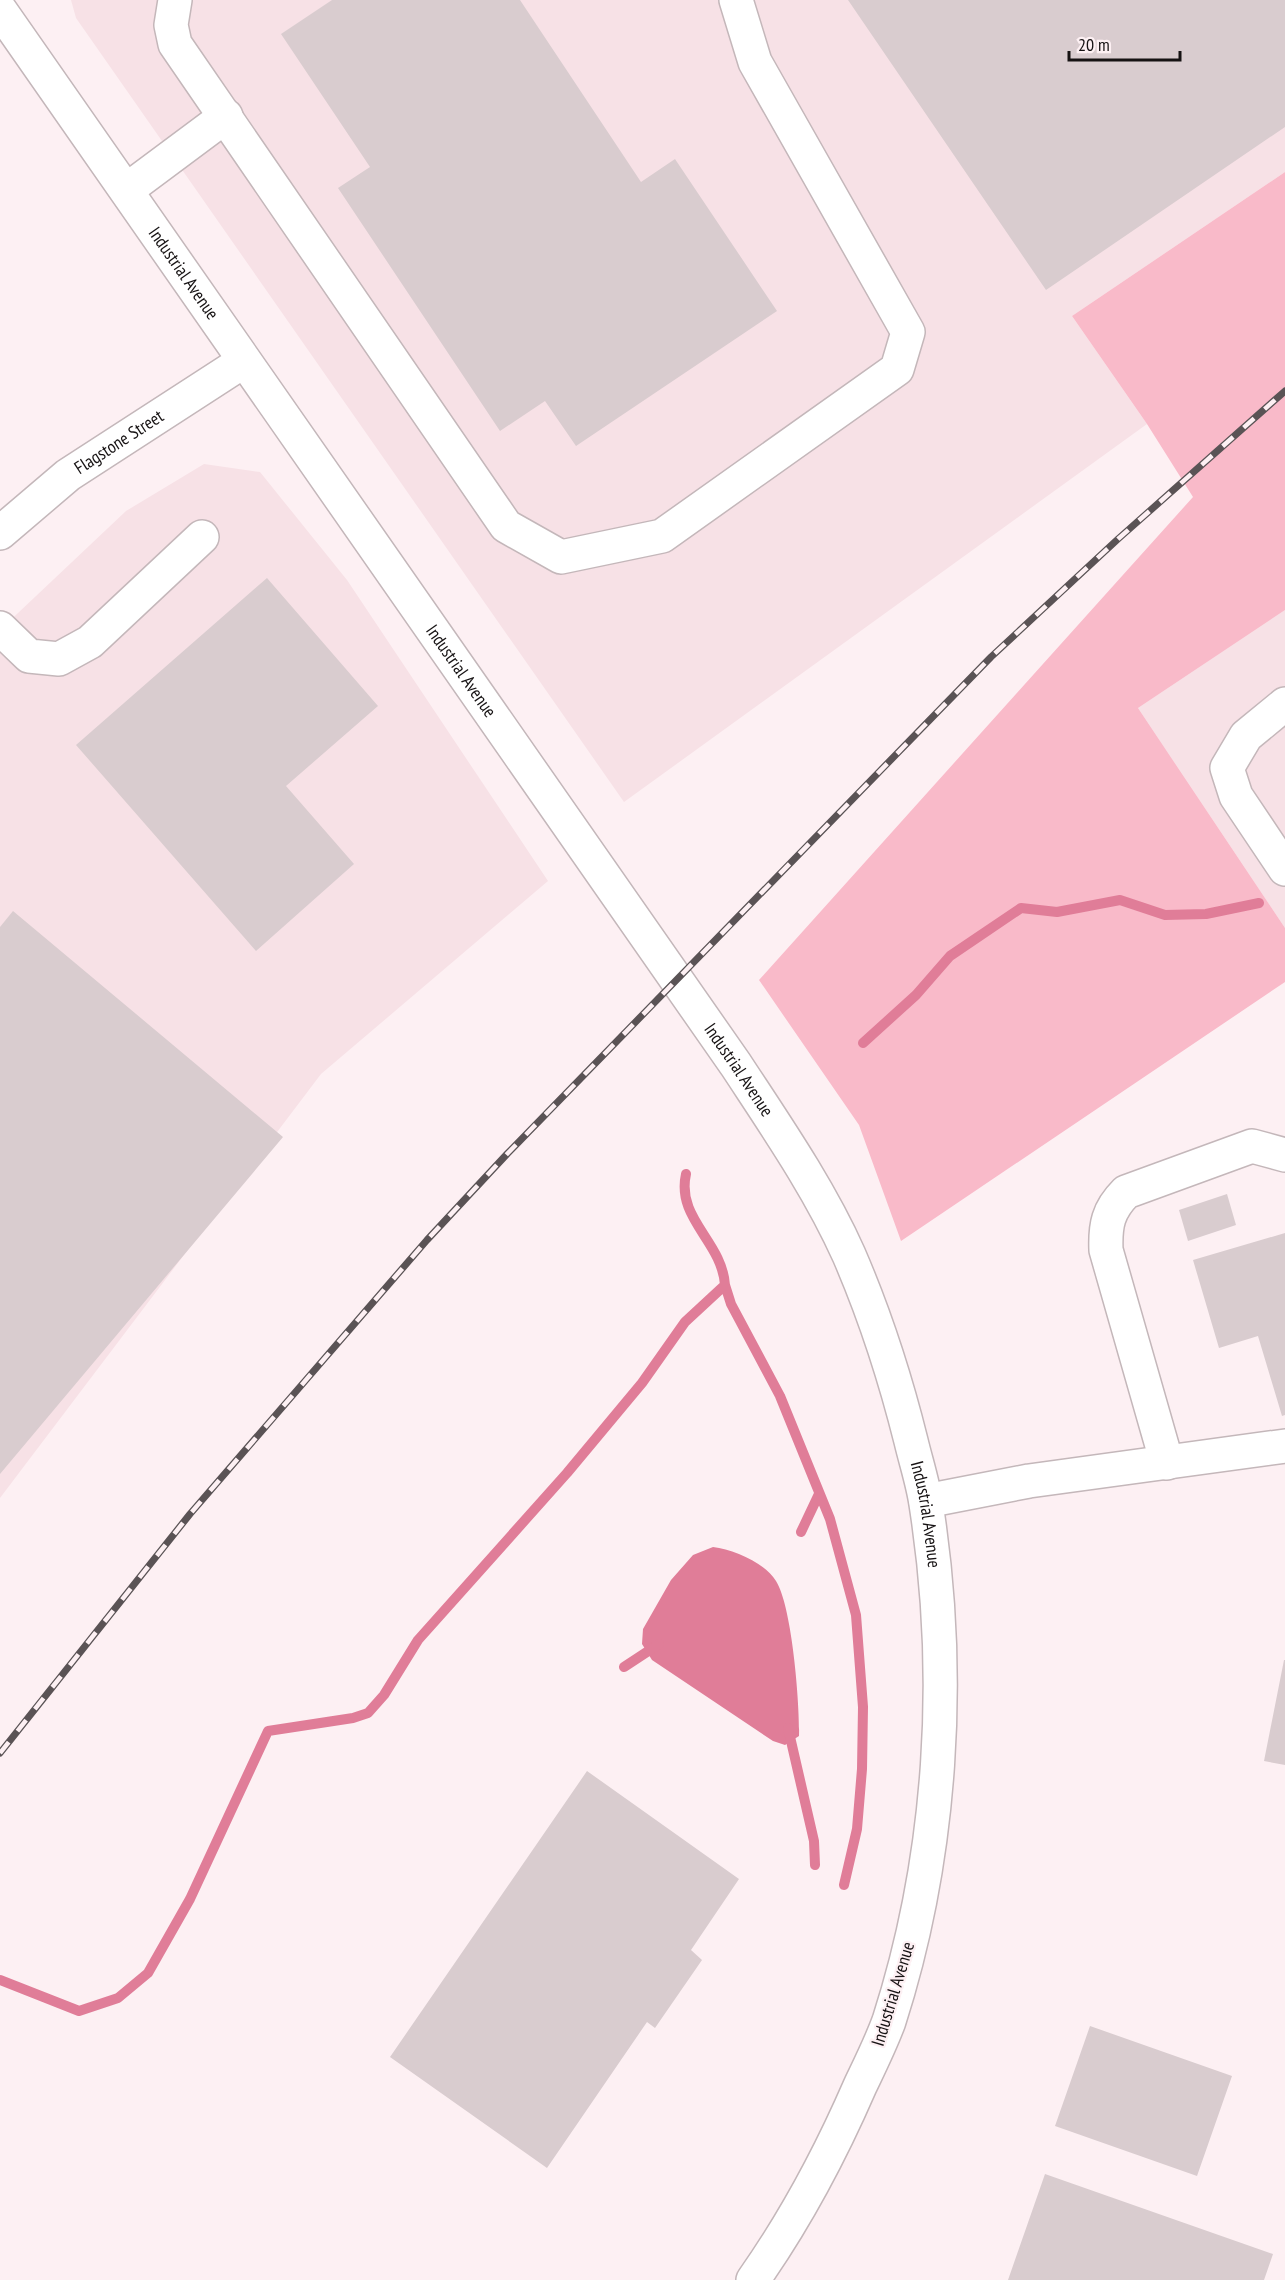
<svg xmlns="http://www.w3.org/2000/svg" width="1285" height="2280" font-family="'PT Sans Narrow',sans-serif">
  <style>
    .built { fill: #f7e1e6 }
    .green { fill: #f9bac9 }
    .water { fill: #e07d98 }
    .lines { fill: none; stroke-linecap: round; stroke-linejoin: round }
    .stream { stroke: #e07d98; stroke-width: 10 }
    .building { fill: #d9cccf }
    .minor-casing { stroke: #c4b7ba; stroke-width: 36 }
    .major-casing { stroke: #c4b7ba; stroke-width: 36 }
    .minor { stroke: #fff; stroke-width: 33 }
    .major { stroke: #fff; stroke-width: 33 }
    .rail-casing { stroke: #5a5355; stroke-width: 7 }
    .rail { stroke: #fdf0f3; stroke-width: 4.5; stroke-dasharray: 14; stroke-linecap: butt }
    .labels { text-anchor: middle; stroke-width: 4.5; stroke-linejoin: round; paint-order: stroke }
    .street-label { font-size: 18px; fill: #161213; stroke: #fdf0f3 }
  </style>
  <rect width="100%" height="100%" fill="#fdf0f3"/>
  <path class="built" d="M71 0H1285V172L1072 316 1147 424 624 802 76 18Z
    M204 464 260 472 347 580 548 881 321 1074 0 1498V630L126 511Z
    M1285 610V928L1138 708Z"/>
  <path class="green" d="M1285 172V610L1138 708 1285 928V982L901 1241 859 1125 759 980 1193 497 1147 424 1072 316Z"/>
  <path class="water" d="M713 1547C734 1550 764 1562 776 1581 792 1606 800 1704 799 1736L785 1745 773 1741 652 1660 642 1644 643 1629 671 1580 693 1555Z"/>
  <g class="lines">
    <path class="stream" d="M863 1043 916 995 950 956 1021 908 1057 912 1120 900 1165 915 1206 914 1259 903
      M725 1285 731 1304 780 1396 830 1519 856 1615 863 1707 862 1769 857 1829 844 1885
      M801 1532 819 1494
      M624 1667 659 1644
      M788 1728 814 1841 815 1865
      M0 1980 79 2011 118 1998 148 1973 190 1899 268 1731 353 1718 368 1713 384 1695 418 1640 567 1473 642 1383 685 1322 725 1285C722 1241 676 1219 686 1174"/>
  </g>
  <path class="building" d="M332 0H520L641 182 675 159 777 311 576 446 545 401 500 431 338 188 370 167 281 34Z
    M848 0H1285V127L1046 290Z
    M267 578 378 706 286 786 354 864 256 951 76 745Z
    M13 911 283 1137 0 1474V927Z
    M1227 1194 1236 1225 1188 1241 1179 1210Z
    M1285 1233V1415L1282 1416 1258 1336 1219 1348 1193 1260Z
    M1284 1660H1285V1765L1264 1761Z
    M587 1771 739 1879 691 1950 702 1960 655 2028 647 2022 547 2168 390 2057Z
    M1090 2026 1232 2076 1197 2176 1055 2126Z
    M1045 2174 1273 2254 1264 2280H1008Z"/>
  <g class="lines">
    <g class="minor-casing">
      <g id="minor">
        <path d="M175 0 171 25 175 44 506 526 561 557 662 536 897 369 908 332 755 62 736 0"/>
        <path d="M128 189 226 116"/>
        <path id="s1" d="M0 533 68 475 244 361"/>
        <path d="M0 628 29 656 59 659 90 642 202 537"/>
        <path d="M1285 704 1246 736 1227 768 1236 796 1285 869"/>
        <path d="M1167 1463 1106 1250C1105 1225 1108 1210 1126 1192L1252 1146 1285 1155"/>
        <path d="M926 1501 1029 1481 1285 1446"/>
      </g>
    </g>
    <g class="major-casing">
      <g id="major">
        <path id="s2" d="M0 10 736 1065C776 1126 819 1188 849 1255 875 1315 895 1377 911 1441 916 1462 923 1483 926 1504 953 1675 942 1856 889 2021 881 2043 870 2065 860 2086 830 2155 796 2219 753 2280"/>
      </g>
    </g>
    <use href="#minor" class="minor"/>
    <use href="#major" class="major"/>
    <g class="rail-casing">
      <path id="rail" d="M0 1753 190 1514 427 1240 507 1154 991 657 1118 539 1285 391"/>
    </g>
    <use href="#rail" class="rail"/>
  </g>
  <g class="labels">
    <g class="street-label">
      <text dy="6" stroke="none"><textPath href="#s2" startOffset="321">Industrial Avenue</textPath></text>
      <text dy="6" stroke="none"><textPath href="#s1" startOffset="150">Flagstone Street</textPath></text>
      <text dy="6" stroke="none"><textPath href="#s2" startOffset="806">Industrial Avenue</textPath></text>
      <text dy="6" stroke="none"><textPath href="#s2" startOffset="1292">Industrial Avenue</textPath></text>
      <text dy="6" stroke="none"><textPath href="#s2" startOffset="1779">Industrial Avenue</textPath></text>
      <text transform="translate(893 1994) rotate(-73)" y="6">Industrial Avenue</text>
    </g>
  </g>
  <path d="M1069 51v9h111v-9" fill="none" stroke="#161213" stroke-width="3"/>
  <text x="1078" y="51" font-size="18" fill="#161213" stroke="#fdf0f3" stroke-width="4.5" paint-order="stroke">20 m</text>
</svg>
